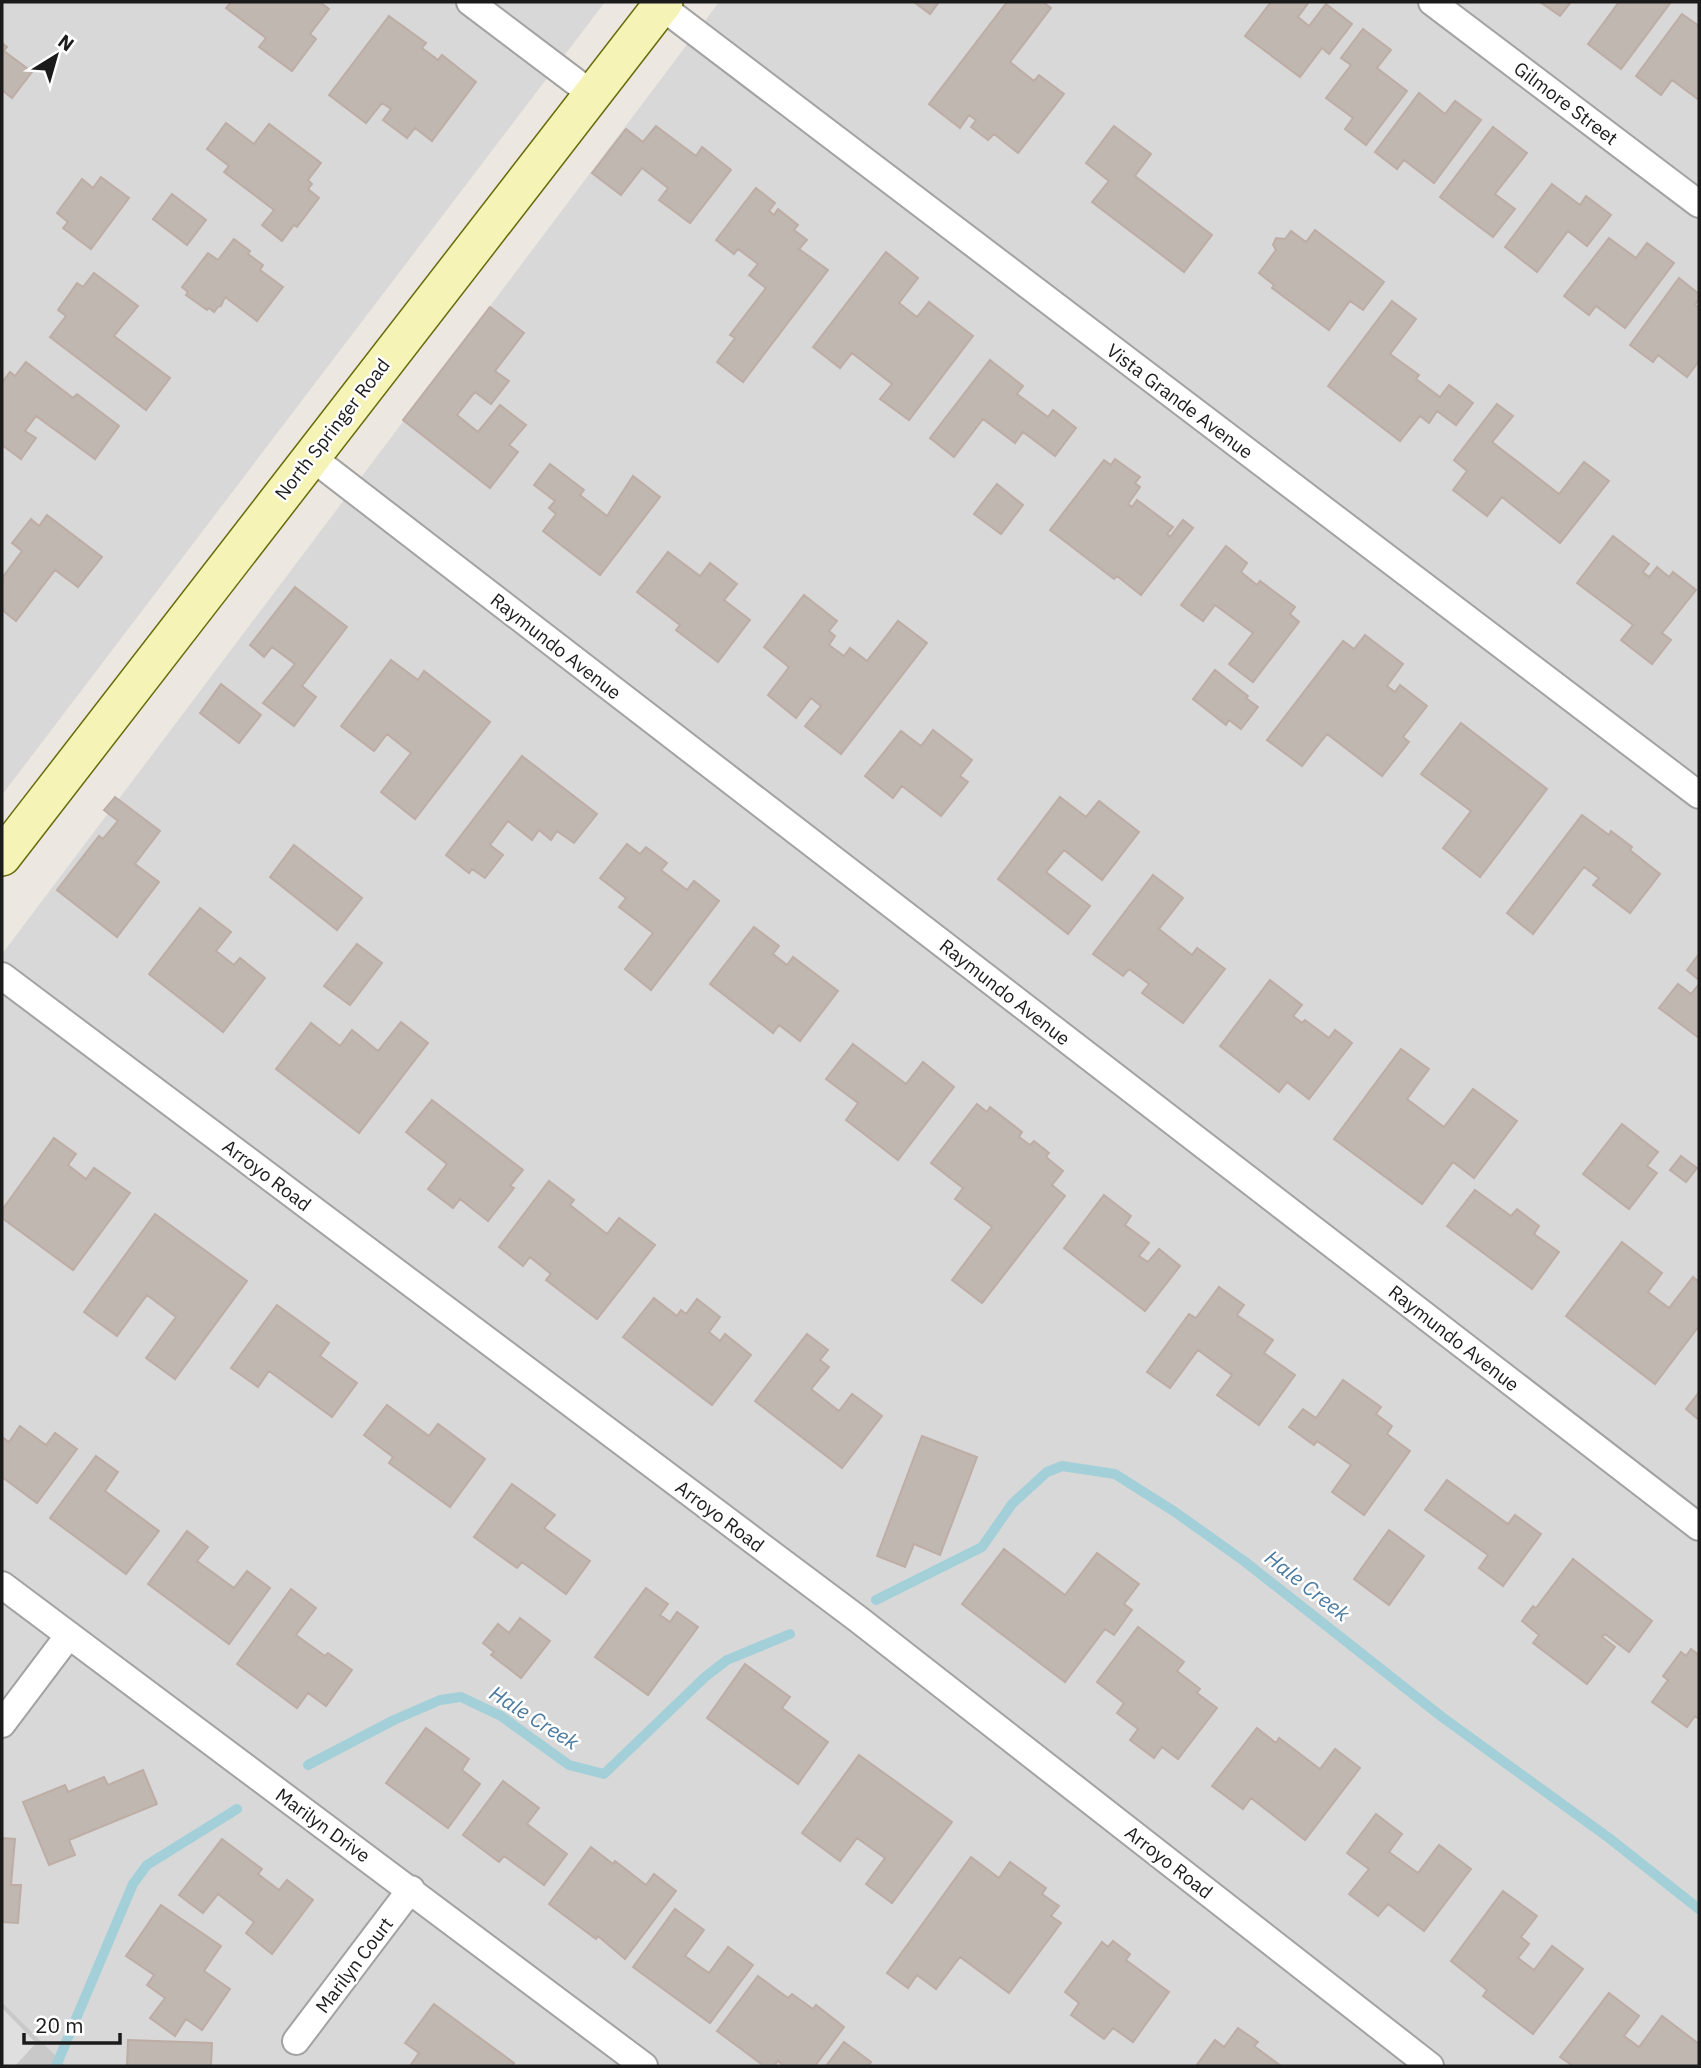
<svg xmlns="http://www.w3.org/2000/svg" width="1701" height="2068" font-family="'IBM Plex Sans',sans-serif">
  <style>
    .residential { fill: #d9d8d8 }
    .religious { fill: #c9c9c9 }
    .parking { fill: #dfdfdf }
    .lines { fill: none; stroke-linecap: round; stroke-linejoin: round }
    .stream { stroke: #a3d0d8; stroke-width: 10 }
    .building { fill: #c0b7b1; stroke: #bdada5; stroke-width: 2 }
    .street-casing { stroke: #a2a2a2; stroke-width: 30 }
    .secondary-casing { stroke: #676a0a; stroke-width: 40 }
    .street { stroke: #fff; stroke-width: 26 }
    .secondary { stroke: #f5f4b6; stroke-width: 37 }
    .labels { text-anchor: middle; stroke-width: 5; stroke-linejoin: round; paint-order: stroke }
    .street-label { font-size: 19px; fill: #1b1b1b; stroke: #fff }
    .water-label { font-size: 21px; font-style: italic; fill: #4b7a9e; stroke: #fff }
  </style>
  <rect width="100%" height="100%" fill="#ece8e1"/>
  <path class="residential" d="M2 2H605L2 795Z
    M719 2H1699V2066H66L2 2002V954Z"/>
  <path class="religious" d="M2 2002 66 2066H2Z"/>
  <path class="parking" d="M2 2008 36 2043 15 2066H2Z"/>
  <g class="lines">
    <path class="stream" d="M876 1600 982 1547 1012 1504 1047 1472 1062 1466 1115 1474 1175 1512 1244 1561 1442 1717 1609 1838 1699 1909
      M308 1765 394 1720 440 1700 461 1697 501 1716 569 1765 604 1774 705 1677 727 1660 790 1634
      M56 2066 133 1884 147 1865 237 1809"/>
  </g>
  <path class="building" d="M231 2H320L329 9 310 34 316 39 292 71 259 47 266 38 226 8Z
    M914 2H939L930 14Z
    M1007 2H1043L1051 8 1010 62 1034 81 1039 75 1064 94 1018 153 994 134 988 140 971 127 976 120 969 115 960 128 929 104Z
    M1271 2H1309L1298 17 1309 26 1326 4 1352 24 1329 54 1322 48 1300 77 1245 36Z
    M1540 2H1571L1560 16Z
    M1619 2H1671L1621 69 1588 44Z
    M1682 14 1699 26V100L1672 80 1661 95 1636 76Z
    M389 16 426 43 422 48 438 60 442 55 476 82 432 141 415 128 407 138 383 120 391 109 382 103 366 123 329 95Z
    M1363 29 1391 50 1377 68 1407 91 1366 145 1345 129 1353 118 1326 98 1351 65 1341 58Z
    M2 43 7 47 4 51 32 72 12 98 2 90Z
    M1419 93 1445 114 1455 101 1481 120 1434 183 1404 160 1397 169 1375 152Z
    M226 123 254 144 269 124 321 163 308 180 312 184 308 189 319 198 297 227 294 225 282 241 262 225 274 210 224 172 229 166 207 149Z
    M656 126 696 156 702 147 731 170 690 223 659 200 668 188 642 168 621 195 592 173 626 129 643 142Z
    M1114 126 1151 154 1135 176 1212 235 1184 272 1092 202 1109 181 1086 163Z
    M1493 127 1527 153 1495 194 1515 209 1493 237 1440 197Z
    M101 177 129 198 91 249 63 228 68 222 57 213 82 179 93 188Z
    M1552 184 1580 205 1586 196 1611 215 1587 246 1568 231 1537 272 1505 247Z
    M756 188 775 203 769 211 774 215 778 209 798 225 794 230 807 240 799 249 828 270 743 382 717 362 735 338 730 335 766 288 749 275 758 264 738 249 734 254 716 240Z
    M172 194 206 220 187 245 153 219Z
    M1315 230 1384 282 1363 310 1350 301 1329 330 1272 288 1274 285 1259 273 1276 250 1273 245 1276 238 1285 239 1291 231 1306 242Z
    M1609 238 1636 258 1647 243 1674 263 1625 328 1596 306 1589 315 1564 296Z
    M234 239 250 251 248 254 263 265 260 270 283 287 257 321 225 297 221 306 218 307 214 312 209 308 207 310 186 295 188 292 182 287 208 253 218 260Z
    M886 252 918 278 899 303 917 317 929 302 973 336 909 420 880 399 892 384 852 353 840 368 813 347Z
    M94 273 138 306 114 336 170 378 146 410 50 337 66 316 58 310 77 283 83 287Z
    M1679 278 1699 294V299L1695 305 1699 308V361L1687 377 1658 355 1653 362 1630 345Z
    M1392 301 1416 319 1390 354 1419 375 1416 379 1440 397 1449 385 1473 403 1456 425 1437 411 1429 423 1420 416 1400 441 1328 386Z
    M490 307 524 333 495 371 509 381 491 404 475 392 457 415 478 432 500 405 526 425 509 445 518 452 490 488 403 420Z
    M990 360 1023 386 1017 394 1048 417 1053 410 1076 428 1055 456 1023 432 1015 443 983 419 954 457 930 438Z
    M26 362 73 398 77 394 119 426 95 459 36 416 25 431 36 438 21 459 2 445V380L3 381 10 372 15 376Z
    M1497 404 1513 416 1492 442 1559 494 1584 462 1609 481 1560 543 1502 497 1487 516 1453 490 1467 471 1454 460Z
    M1115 459 1140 477 1135 483 1140 487 1128 504 1132 507 1137 500 1173 527 1167 534 1170 537 1183 520 1193 528 1141 595 1117 576 1114 579 1050 530 1104 460 1111 465Z
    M550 464 584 490 580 495 607 516 633 476 660 497 600 575 543 531 556 514 549 508 555 501 534 485Z
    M997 484 1023 505 1001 534 974 514Z
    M47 515 102 557 78 587 55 570 16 621 2 610V578L22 551 12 543 31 519 39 526Z
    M1613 536 1649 564 1643 572 1649 577 1657 567 1669 577 1673 572 1696 590 1662 633 1671 640 1652 664 1621 640 1633 625 1577 583Z
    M1226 546 1247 563 1241 572 1257 585 1260 581 1295 607 1290 614 1299 622 1253 682 1229 664 1253 633 1215 605 1203 621 1181 605Z
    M668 552 700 576 710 563 737 584 724 600 750 620 718 662 676 630 680 625 637 592Z
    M295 587 347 627 302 686 316 697 294 726 263 703 295 664 272 647 264 657 250 645Z
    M804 595 837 621 829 631 835 636 829 645 844 656 850 648 867 661 898 621 927 643 841 754 805 726 821 706 811 698 796 718 768 695 789 667 764 647Z
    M1365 635 1403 664 1387 686 1395 692 1400 685 1427 706 1403 737 1409 742 1382 776 1327 734 1302 766 1267 740 1343 641 1354 649Z
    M391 660 418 680 424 671 490 722 415 819 381 792 411 753 387 734 374 751 341 726Z
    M1215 670 1248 696 1246 698 1258 707 1241 729 1229 720 1226 725 1193 699Z
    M221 684 261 715 239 743 200 713Z
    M1461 723 1547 789 1480 877 1443 848 1471 811 1421 774Z
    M933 730 972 760 960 776 968 782 941 816 902 786 893 798 865 776 901 731 921 746Z
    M522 756 597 814 574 843 557 831 551 840 539 830 532 840 508 821 490 845 503 855 485 878 472 869 469 873 446 855Z
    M115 797 160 831 135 864 159 882 117 937 57 890 99 836 103 839 118 821 104 810Z
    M1060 797 1086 817 1099 801 1139 832 1102 880 1064 850 1046 872 1090 906 1068 934 998 879Z
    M1582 815 1609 835 1611 831 1632 847 1630 850 1660 874 1630 913 1593 885 1599 878 1584 867 1533 934 1507 913Z
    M627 844 640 854 646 847 667 863 661 870 687 890 694 881 719 901 651 990 625 969 653 933 619 907 626 898 600 878Z
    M294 845 362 898 337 930 270 877Z
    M1153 875 1183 898 1159 929 1192 955 1197 948 1225 969 1183 1023 1142 993 1149 984 1129 969 1123 976 1093 954Z
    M200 908 231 932 216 951 234 965 240 958 265 978 223 1032 149 974Z
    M754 927 779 946 773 954 787 965 793 957 838 991 800 1041 779 1025 773 1033 710 984Z
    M357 944 382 963 350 1005 324 986Z
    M1699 954V980L1687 970Z
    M1270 980 1302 1005 1293 1016 1302 1023 1305 1020 1329 1038 1335 1030 1352 1043 1309 1099 1287 1082 1279 1092 1220 1046Z
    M1678 984 1691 994 1699 984V1038L1659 1008Z
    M401 1022 428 1043 359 1133 276 1069 311 1023 340 1046 352 1030 378 1051Z
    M853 1044 906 1084 923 1062 954 1087 898 1160 846 1120 858 1103 826 1079Z
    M1401 1049 1429 1069 1407 1099 1444 1127 1473 1089 1517 1121 1474 1178 1453 1162 1422 1204 1334 1139Z
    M432 1100 523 1170 510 1186 514 1188 488 1221 460 1199 453 1208 428 1189 447 1164 406 1132Z
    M977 1104 987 1112 990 1107 1022 1132 1019 1137 1030 1145 1034 1141 1049 1153 1046 1157 1063 1171 1052 1185 1065 1196 982 1303 952 1280 992 1227 955 1199 963 1188 931 1163Z
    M1622 1124 1658 1152 1647 1166 1657 1173 1629 1209 1583 1174Z
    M54 1138 76 1154 68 1165 86 1179 94 1168 130 1193 73 1270 2 1218V1210Z
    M1681 1156 1697 1168 1686 1182 1670 1170Z
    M549 1181 574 1200 570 1205 607 1234 619 1218 655 1245 597 1319 546 1280 551 1274 530 1257 523 1266 499 1247Z
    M1475 1190 1511 1216 1517 1209 1539 1226 1534 1234 1559 1252 1532 1289 1447 1226Z
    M1104 1195 1131 1216 1125 1225 1149 1243 1139 1256 1148 1262 1159 1249 1180 1266 1145 1311 1064 1248Z
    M155 1214 247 1281 175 1379 146 1358 176 1317 147 1295 117 1336 84 1312Z
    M1622 1242 1662 1273 1648 1292 1669 1308 1693 1277 1699 1282V1326L1655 1384 1566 1316Z
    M1219 1287 1244 1305 1237 1315 1273 1340 1264 1353 1295 1375 1259 1425 1217 1395 1232 1375 1198 1350 1170 1388 1147 1372 1189 1314 1196 1318Z
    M654 1298 677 1316 681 1310 686 1314 697 1299 720 1317 709 1332 720 1341 725 1334 751 1355 712 1405 623 1337Z
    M277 1305 329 1343 320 1356 357 1383 332 1417 269 1371 258 1387 231 1368Z
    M807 1334 828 1350 820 1360 829 1367 811 1389 839 1411 852 1394 882 1416 842 1468 755 1401Z
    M1343 1380 1381 1407 1376 1414 1392 1426 1387 1434 1410 1451 1364 1515 1332 1492 1351 1465 1317 1441 1314 1445 1289 1427 1303 1409 1316 1418Z
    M1699 1392V1420L1686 1409Z
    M387 1405 429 1436 438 1424 485 1459 450 1507 389 1463 393 1457 364 1435Z
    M20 1426 46 1445 55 1433 77 1449 37 1503 2 1477V1437L9 1442Z
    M922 1436 977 1457 940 1555 914 1544 905 1567 877 1556Z
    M96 1456 118 1472 105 1491 159 1531 126 1574 50 1518Z
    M1447 1480 1508 1524 1515 1515 1541 1534 1503 1586 1479 1568 1488 1555 1425 1510Z
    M512 1484 555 1515 544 1528 590 1561 566 1594 522 1562 517 1568 474 1537Z
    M1389 1530 1424 1556 1389 1605 1354 1579Z
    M187 1531 208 1547 197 1561 234 1588 247 1571 270 1588 229 1644 148 1584Z
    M1004 1549 1065 1595 1097 1553 1139 1584 1124 1604 1132 1610 1114 1635 1105 1629 1065 1682 962 1604Z
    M1573 1559 1652 1621 1629 1652 1605 1634 1602 1637 1615 1647 1587 1684 1533 1643 1539 1635 1522 1621 1533 1606 1536 1608Z
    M646 1588 668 1604 660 1615 670 1622 677 1612 698 1627 648 1695 595 1657Z
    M291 1589 316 1608 296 1635 325 1656 328 1653 352 1670 326 1706 308 1693 297 1708 237 1664Z
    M520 1618 550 1641 521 1678 491 1655 494 1652 483 1643 498 1624 509 1633Z
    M1138 1627 1184 1662 1177 1671 1200 1689 1197 1693 1217 1708 1178 1759 1162 1747 1154 1758 1130 1740 1138 1729 1117 1713 1124 1703 1097 1682Z
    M1691 1649 1699 1655V1719L1695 1716 1687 1727 1652 1702 1668 1680 1663 1676 1681 1652 1686 1656Z
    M745 1664 790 1697 782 1708 828 1742 798 1784 707 1718Z
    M426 1728 469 1759 462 1770 480 1784 448 1828 386 1783Z
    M1257 1728 1276 1743 1279 1738 1320 1769 1335 1749 1360 1768 1305 1840 1251 1798 1243 1809 1212 1786Z
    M859 1755 952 1822 892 1903 866 1884 885 1858 857 1838 840 1861 802 1833Z
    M143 1770 157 1804 69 1840 75 1855 49 1865 23 1802 65 1785 68 1792 104 1777 108 1785Z
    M503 1781 539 1808 527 1824 567 1854 544 1885 504 1856 499 1862 463 1835Z
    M1376 1814 1402 1834 1389 1852 1418 1873 1439 1845 1471 1869 1424 1931 1388 1904 1378 1916 1349 1894 1369 1869 1347 1853Z
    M2 1838 15 1839 11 1885H21L18 1923 2 1922Z
    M222 1839 262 1869 258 1874 279 1890 287 1880 313 1900 272 1954 246 1933 254 1922 218 1894 203 1913 179 1895Z
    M591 1847 613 1864 615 1861 646 1885 654 1874 676 1891 625 1959 598 1936 596 1939 549 1904Z
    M971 1857 999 1878 1010 1862 1046 1888 1042 1894 1059 1906 1051 1916 1061 1923 1009 1993 960 1957 936 1989 917 1975 908 1988 887 1973Z
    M1503 1891 1537 1916 1521 1937 1529 1944 1518 1958 1534 1970 1552 1946 1583 1969 1533 2034 1483 1996 1487 1990 1451 1961Z
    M161 1905 221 1946 204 1971 230 1989 202 2030 186 2019 175 2036 150 2018 165 1998 147 1985 154 1975 126 1956Z
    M675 1909 704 1930 685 1956 709 1973 728 1947 753 1965 710 2023 633 1967Z
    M1113 1941 1130 1954 1126 1960 1169 1992 1133 2042 1113 2028 1104 2039 1071 2015 1079 2003 1065 1992 1102 1942 1108 1947Z
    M758 1976 788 1998 792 1994 813 2009 816 2005 844 2027 815 2066H784L778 2061 774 2066H764L717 2031Z
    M1609 1993 1639 2016 1624 2036 1639 2047 1662 2016 1699 2044V2066H1573L1560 2057Z
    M434 2004 514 2063 511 2066H410L419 2053 405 2043Z
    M1238 2028 1258 2042 1254 2046 1281 2066H1196L1215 2040 1224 2047Z
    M128 2040 212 2043 211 2066H127Z
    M844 2042 871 2062 868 2066H826Z"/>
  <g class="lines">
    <g class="street-casing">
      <path id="street" d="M470 2 593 95
        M1432 2 1699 204
        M661 6 1699 795
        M310 456 1699 1527
        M2 976 858 1619 1430 2066
        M2 1585 644 2066
        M2 1724 69 1635
        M296 2041 411 1889"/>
    </g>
    <g class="secondary-casing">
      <path id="secondary" d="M2 857 664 2"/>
    </g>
    <use href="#street" class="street"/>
    <use href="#secondary" class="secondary"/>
  </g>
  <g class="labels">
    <g class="street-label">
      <text transform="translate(1566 103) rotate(37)" y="7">Gilmore Street</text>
      <text transform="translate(1180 401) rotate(37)" y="7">Vista Grande Avenue</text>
      <text transform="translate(332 429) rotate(-52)" y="7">North Springer Road</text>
      <text transform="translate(556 646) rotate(38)" y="7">Raymundo Avenue</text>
      <text transform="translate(1005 992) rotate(38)" y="7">Raymundo Avenue</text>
      <text transform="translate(267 1175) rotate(37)" y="7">Arroyo Road</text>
      <text transform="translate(1454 1338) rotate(38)" y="7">Raymundo Avenue</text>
      <text transform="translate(720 1516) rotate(37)" y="7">Arroyo Road</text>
      <text transform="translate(323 1825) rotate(36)" y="7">Marilyn Drive</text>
      <text transform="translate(1169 1862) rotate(38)" y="7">Arroyo Road</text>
      <text transform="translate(354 1965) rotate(-53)" y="7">Marilyn Court</text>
    </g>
    <g class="water-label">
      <text transform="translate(1307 1586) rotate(38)" y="7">Hale Creek</text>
      <text transform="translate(534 1718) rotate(32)" y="7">Hale Creek</text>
    </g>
  </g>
  <rect width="1701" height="2068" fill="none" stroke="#1b1b1b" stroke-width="7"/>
  <g transform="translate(56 56) rotate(37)" stroke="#ffffff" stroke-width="5" paint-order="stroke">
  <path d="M0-5L12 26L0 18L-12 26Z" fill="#1b1b1b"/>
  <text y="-10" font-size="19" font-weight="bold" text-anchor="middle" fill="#1b1b1b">N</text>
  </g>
  <path d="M24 2033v10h96v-10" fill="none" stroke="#1b1b1b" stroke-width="3.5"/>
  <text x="35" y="2033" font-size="21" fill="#1b1b1b" stroke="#ffffff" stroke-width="5" paint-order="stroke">20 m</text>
</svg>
